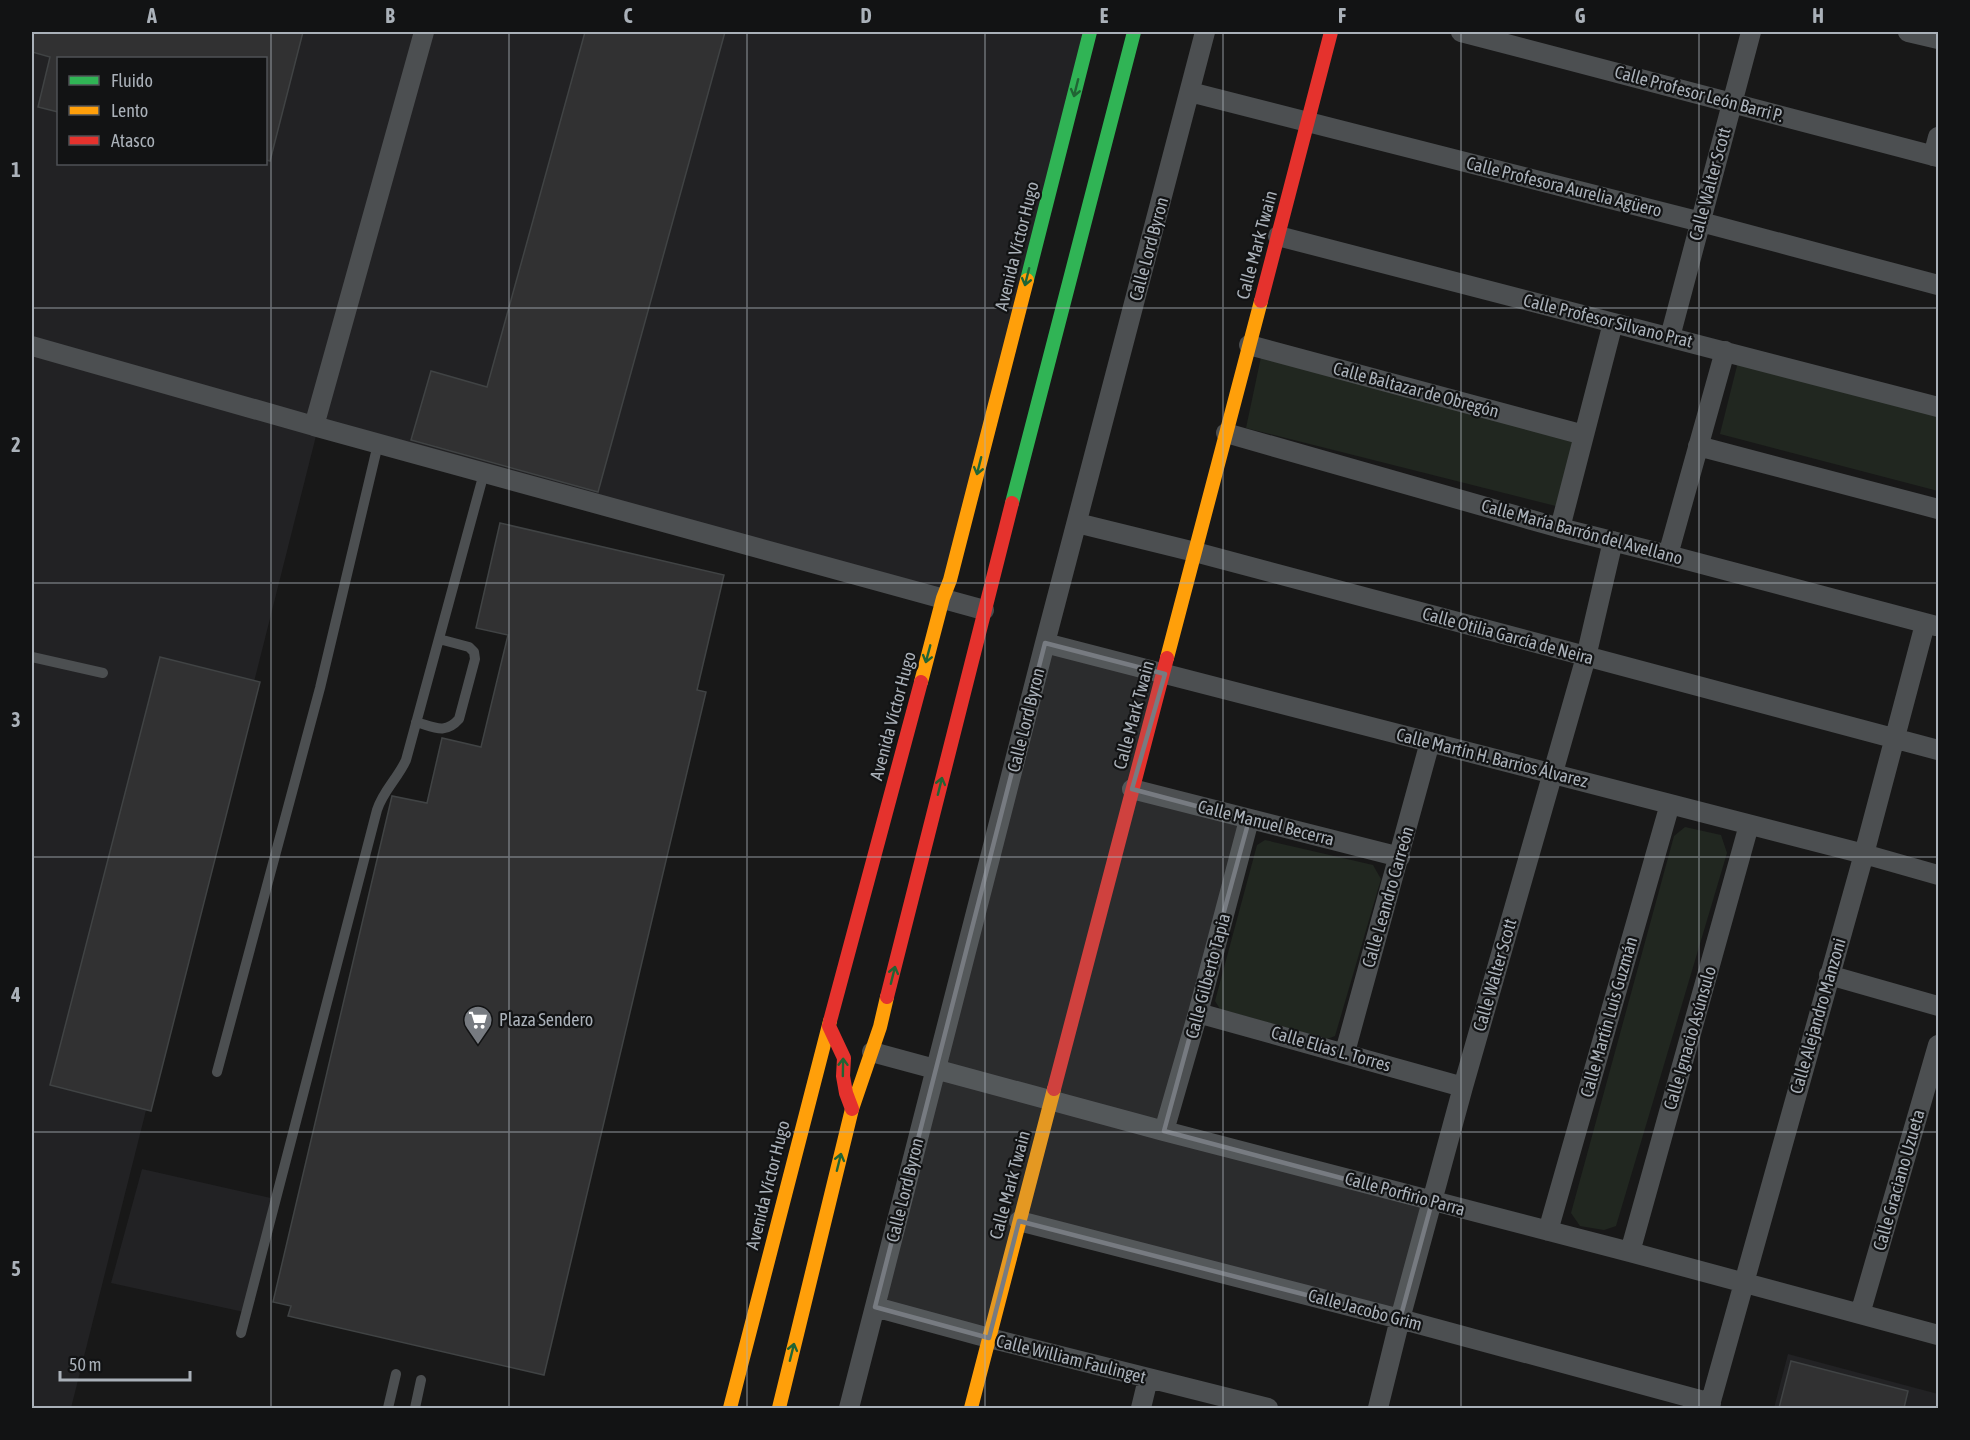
<svg xmlns="http://www.w3.org/2000/svg" width="1970" height="1440" font-family="'Asap Condensed',sans-serif">
  <style>
    .built { fill: #222224; fill-rule: evenodd }
    .green { fill: #212720 }
    .building { fill: #313132; stroke: #404344; stroke-width: 1.5 }
    .lines { fill: none; stroke-linecap: round; stroke-linejoin: round }
    .lane { stroke: #4c4f51; stroke-width: 10 }
    .street { stroke: #4c4f51; stroke-width: 20 }
    .fast { stroke: #30b455; stroke-width: 14 }
    .slow { stroke: #ff9f0a; stroke-width: 14 }
    .jam { stroke: #e5322d; stroke-width: 14 }
    .oneway { stroke: #216434 }
    .marked { fill: #777b81; fill-opacity: 0.2; stroke: #777b81; stroke-width: 4.5; stroke-linejoin: round }
    .grid { fill: none; stroke: #aab1b9; stroke-width: 1.5; stroke-opacity: 0.55 }
    .labels { text-anchor: middle; stroke-width: 4.5; stroke-linejoin: round; paint-order: stroke }
    .street-label { font-size: 18px; fill: #aab1b9; stroke: #121314 }
    .poi-label { font-size: 18px; fill: #aab1b9; stroke: #121314; text-anchor: start }
    .neatline { fill: none; stroke: #aab1b9; stroke-width: 2 }
    .grid-label { font-size: 20px; text-anchor: middle; font-weight: bold; fill: #aab1b9 }
  </style>
  <rect width="100%" height="100%" fill="#181818"/>
  <path class="built" d="M32 32H1092L950 593 319 424 71 1408H32ZM58 58H266V164H58Z
    M142 1169 271 1198 244 1312 111 1283Z
    M1788 1354 1938 1394V1408H1774Z"/>
  <path class="green" d="M1261 357 1575 437 1556 506 1246 428Z
    M1738 362 1938 416V491L1720 434Z
    M1685 827 1721 835 1727 853 1616 1226 1604 1230 1580 1226 1571 1213 1674 836Z
    M1265 840 1373 865 1381 879 1335 1036 1327 1039 1220 1009 1215 1001 1257 845Z"/>
  <path class="building" d="M32 32H303L270 161 266 160V58H58V112L38 107 50 57 32 52Z
    M585 32H725L598 492 411 440 431 371 487 387Z
    M500 523 724 575 697 690 706 692 544 1375 288 1316 291 1306 273 1302 392 796 427 803 442 738 481 747 508 635 476 628Z
    M160 657 260 682 151 1111 50 1085Z
    M1791 1361 1908 1391 1904 1408H1779Z"/>
  <g class="lines">
    <path class="lane" d="M32 657 103 673
      M416 722C434 727 445 735 459 719L475 659 474 652 469 647 439 639
      M217 1072 320 688 378 444
      M241 1333 377 810C383 791 398 778 406 760L484 473
      M388 1408 396 1374
      M415 1408 421 1380"/>
    <path class="street" d="M424 32 314 426 984 610
      M1461 32 1938 157
      M1908 32 1938 39
      M1190 92 1701 222 1938 285
      M1933 156 1938 137
      M1278 236 1938 407
      M1670 337 1751 32
      M1249 345 1584 435
      M32 346 314 426
      M1226 433 1560 528 1668 555 1936 626
      M1698 446 1938 509
      M1077 523 1195 552 1938 750
      M1560 528 1613 323
      M1668 555 1725 351
      M1045 643 1864 854 1938 875
      M1132 789 1400 857
      M1829 975 1938 1006
      M1198 1013 1463 1087
      M872 1052 1164 1131 1630 1252 1938 1335
      M1345 1052 1430 742
      M1164 1131 1198 1013 1249 820
      M1019 1221 1400 1319 1711 1403
      M1548 1231 1670 804
      M1630 1252 1749 825
      M875 1307 989 1338 1268 1408
      M1860 1314 1938 1045
      M849 1408 1045 643 1205 32
      M1141 1408 1148 1379
      M1378 1408 1400 1319 1463 1087 1586 657 1613 541
      M1709 1408 1864 854 1925 624"/>
    <path class="fast" d="M1027 280 1090 32
      M1012 503 1134 32"/>
    <path class="slow" d="M1167 658 1261 301
      M921 682 943 598 950 580 1027 280
      M730 1408 830 1021
      M779 1408 852 1109 880 1027 887 997
      M971 1408 1054 1089"/>
    <path class="jam" d="M1261 301 1331 32
      M887 997 1012 503
      M830 1021 921 682
      M829 1026 844 1058 843 1076 846 1093 852 1109
      M1054 1089 1167 658"/>
  </g>
  <defs><path id="oneway-shaft" d="M-6 0H5M1.5-3L5.5 0L1.5 3" fill="none" stroke-width="1.6" stroke-linecap="round" stroke-linejoin="round" transform="scale(1.5)"/></defs>
  <g class="oneway">
    <use href="#oneway-shaft" transform="translate(1076 88) rotate(104)"/>
    <use href="#oneway-shaft" transform="translate(1027 277) rotate(104)"/>
    <use href="#oneway-shaft" transform="translate(979 466) rotate(104)"/>
    <use href="#oneway-shaft" transform="translate(928 654) rotate(105)"/>
    <use href="#oneway-shaft" transform="translate(940 786) rotate(-76)"/>
    <use href="#oneway-shaft" transform="translate(893 975) rotate(-76)"/>
    <use href="#oneway-shaft" transform="translate(843 1067) rotate(-89)"/>
    <use href="#oneway-shaft" transform="translate(839 1162) rotate(-76)"/>
    <use href="#oneway-shaft" transform="translate(792 1352) rotate(-76)"/>
  </g>
  <path class="marked" d="M1045 643 1165 674 1132 789 1249 820 1164 1131 1432 1202 1400 1319 1019 1221 989 1338 875 1307Z"/>
  <path class="grid" d="M271 32V1408M509 32V1408M747 32V1408M985 32V1408M1223 32V1408M1461 32V1408M1699 32V1408M32 308H1938M32 583H1938M32 857H1938M32 1132H1938"/>
  <defs>
    <g id="supermarket-pin" transform="scale(1.5)"><path d="M0 17L-7.5 6A9.5 9.5 0 1 1 7.5 6Z" fill="#777b81" stroke="#121314"/><path d="M-6-5.5h2.5l.6 2H6L4.5 2H-2.5L-4.4-4H-6ZM-1.5 3.2a1.3 1.3 0 1 0 .1 0ZM3 3.2a1.3 1.3 0 1 0 .1 0Z" fill="#fff"/></g>
  </defs>
  <g fill-rule="evenodd">
    <use href="#supermarket-pin" x="478" y="1020"/>
  </g>
  <g class="labels">
    <g class="street-label">
      <text transform="translate(1699 94) rotate(15)" y="6">Calle Profesor León Barri P.</text>
      <text transform="translate(1710 184) rotate(-75)" y="6">Calle Walter Scott</text>
      <text transform="translate(1564 187) rotate(14)" y="6">Calle Profesora Aurelia Agüero</text>
      <text transform="translate(1257 245) rotate(-75)" y="6">Calle Mark Twain</text>
      <text transform="translate(1017 246) rotate(-76)" y="6">Avenida Víctor Hugo</text>
      <text transform="translate(1149 249) rotate(-75)" y="6">Calle Lord Byron</text>
      <text transform="translate(1608 321) rotate(14)" y="6">Calle Profesor Silvano Prat</text>
      <text transform="translate(1416 390) rotate(15)" y="6">Calle Baltazar de Obregón</text>
      <text transform="translate(1582 532) rotate(15)" y="6">Calle María Barrón del Avellano</text>
      <text transform="translate(1508 636) rotate(15)" y="6">Calle Otilia García de Neira</text>
      <text transform="translate(1134 715) rotate(-75)" y="6">Calle Mark Twain</text>
      <text transform="translate(893 716) rotate(-75)" y="6">Avenida Víctor Hugo</text>
      <text transform="translate(1026 720) rotate(-76)" y="6">Calle Lord Byron</text>
      <text transform="translate(1492 758) rotate(14)" y="6">Calle Martín H. Barrios Álvarez</text>
      <text transform="translate(1266 823) rotate(14)" y="6">Calle Manuel Becerra</text>
      <text transform="translate(1388 897) rotate(-74)" y="6">Calle Leandro Carreón</text>
      <text transform="translate(1495 975) rotate(-74)" y="6">Calle Walter Scott</text>
      <text transform="translate(1208 976) rotate(-75)" y="6">Calle Gilberto Tapia</text>
      <text transform="translate(1818 1016) rotate(-74)" y="6">Calle Alejandro Manzoni</text>
      <text transform="translate(1609 1017) rotate(-74)" y="6">Calle Martín Luis Guzmán</text>
      <text transform="translate(1690 1038) rotate(-74)" y="6">Calle Ignacio Asúnsulo</text>
      <text transform="translate(1331 1049) rotate(16)" y="6">Calle Elías L. Torres</text>
      <text transform="translate(1899 1180) rotate(-74)" y="6">Calle Graciano Uzueta</text>
      <text transform="translate(768 1185) rotate(-76)" y="6">Avenida Víctor Hugo</text>
      <text transform="translate(1010 1185) rotate(-75)" y="6">Calle Mark Twain</text>
      <text transform="translate(905 1190) rotate(-76)" y="6">Calle Lord Byron</text>
      <text transform="translate(1405 1194) rotate(15)" y="6">Calle Porfirio Parra</text>
      <text transform="translate(1365 1310) rotate(15)" y="6">Calle Jacobo Grim</text>
      <text transform="translate(1071 1359) rotate(14)" y="6">Calle William Faulinget</text>
    </g>
    <g class="poi-label">
      <text x="499" y="1026">Plaza Sendero</text>
    </g>
  </g>
  <rect width="1970" height="1440" fill="none" stroke="#121314" stroke-width="66"/>
  <rect x="57" y="57" width="210" height="108" fill="#121314" stroke="#4f5256" stroke-width="1.5"/>
  <rect x="69" y="76" width="30" height="9" fill="#30b455" stroke="#4f5256" stroke-width="1.5"/>
  <text x="111" y="87" font-size="18" fill="#aab1b9">Fluido</text>
  <rect x="69" y="106" width="30" height="9" fill="#ff9f0a" stroke="#4f5256" stroke-width="1.5"/>
  <text x="111" y="117" font-size="18" fill="#aab1b9">Lento</text>
  <rect x="69" y="136" width="30" height="9" fill="#e5322d" stroke="#4f5256" stroke-width="1.5"/>
  <text x="111" y="147" font-size="18" fill="#aab1b9">Atasco</text>
  <path d="M60 1371v9h130v-9" fill="none" stroke="#aab1b9" stroke-width="3"/>
  <text x="69" y="1371" font-size="18" fill="#aab1b9" stroke="#121314" stroke-width="4.5" paint-order="stroke">50 m</text>
  <rect x="33" y="33" width="1904" height="1374" class="neatline"/>
  <g class="grid-label">
    <text x="152" y="23">A</text>
    <text x="390" y="23">B</text>
    <text x="628" y="23">C</text>
    <text x="866" y="23">D</text>
    <text x="1104" y="23">E</text>
    <text x="1342" y="23">F</text>
    <text x="1580" y="23">G</text>
    <text x="1818" y="23">H</text>
    <text x="16" y="177">1</text>
    <text x="16" y="452">2</text>
    <text x="16" y="727">3</text>
    <text x="16" y="1002">4</text>
    <text x="16" y="1276">5</text>
  </g>
</svg>
